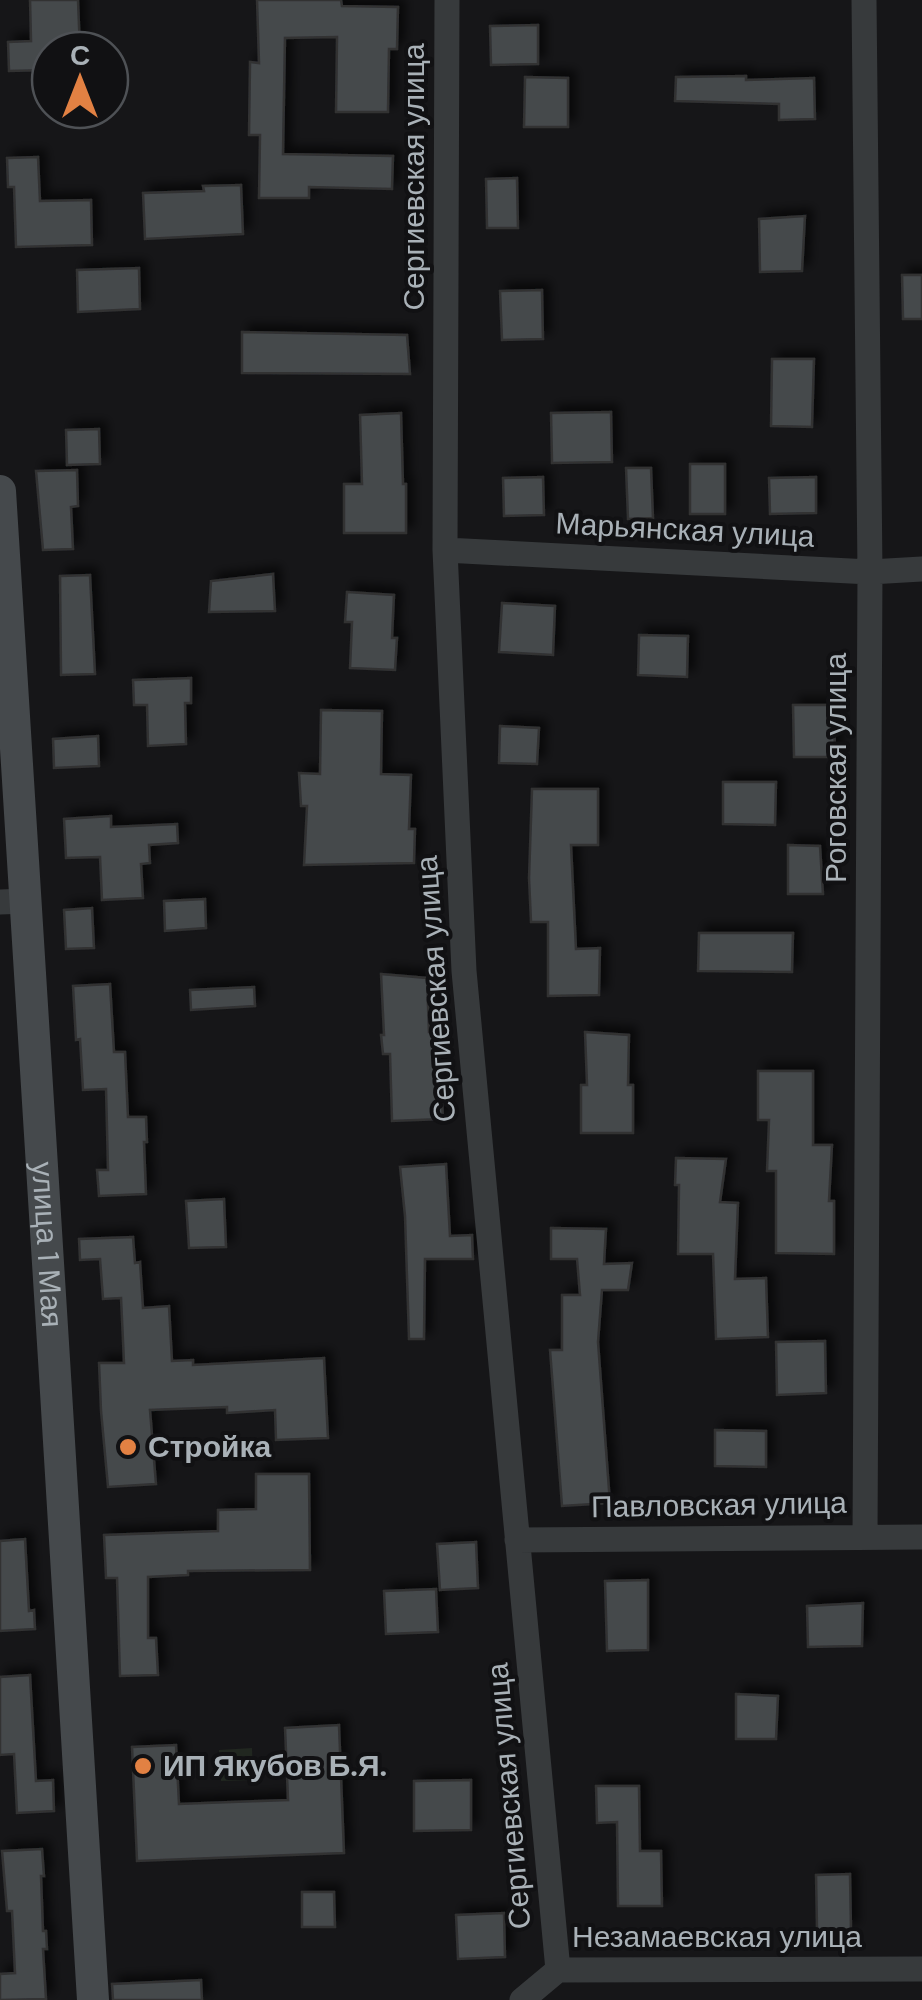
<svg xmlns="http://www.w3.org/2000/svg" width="922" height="2000" font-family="'DM Sans',sans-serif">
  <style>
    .green { fill: #212720 }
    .building { fill: #45484b; stroke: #303133; stroke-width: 2.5; filter: url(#shadow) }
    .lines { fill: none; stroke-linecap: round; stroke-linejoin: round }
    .street { stroke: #373a3c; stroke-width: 25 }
    .secondary { stroke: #45494c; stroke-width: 32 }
    .poi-dot { fill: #e28143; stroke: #111113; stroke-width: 4 }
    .labels { text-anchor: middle; stroke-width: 8; stroke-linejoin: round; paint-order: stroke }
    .street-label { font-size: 30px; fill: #a9b1b7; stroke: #111113 }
    .poi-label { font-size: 30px; font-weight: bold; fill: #a9b1b7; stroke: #111113; text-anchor: start }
  </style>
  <defs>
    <filter id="shadow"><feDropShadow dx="7" dy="-7" stdDeviation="5" flood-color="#0009"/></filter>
  </defs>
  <rect width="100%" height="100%" fill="#161618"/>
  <path class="green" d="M252 1748 253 1780 221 1781 219 1750Z"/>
  <path class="building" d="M30 0H78L80 50H50V70L9 71 8 42 31 41Z
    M257 0H341L342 6 398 7 397 49H389L388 112H336L337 37 285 38 283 154 393 156 392 189 309 187V198H259L260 135H249L250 62 259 63Z
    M538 25V64L491 65 490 26Z
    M746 76V80L814 78 815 119 779 120V104L675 101 676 77Z
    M525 77 568 78V127H524Z
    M38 157 40 201 91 200 92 245 16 247 14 187H8L7 158Z
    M517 178 518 228H487L486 179Z
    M241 185 243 234 145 239 143 193 204 191 203 186Z
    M805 216 802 271 760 272 759 219Z
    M139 268 140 309 78 312 77 270Z
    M902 275H922V319H903Z
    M542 290 543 339 502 340 500 291Z
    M242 332 407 335 410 374 242 373Z
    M772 359H814L812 427 771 426Z
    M611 412 612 462 552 463 551 413Z
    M401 413 403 484H406V533H344V484H362L360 415Z
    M99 429 100 464 67 465 66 430Z
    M690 464H725V514H690Z
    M626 468H651L653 518 628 519Z
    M77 470 78 506 71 507 73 549 43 550 36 471Z
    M543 477 544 515 504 516 503 478Z
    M816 477V513L770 514 769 478Z
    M273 574 275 611 209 612 211 581Z
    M90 575 95 674 61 675 60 576Z
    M347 592 394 595 392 638H397L395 670 350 668 352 622H345Z
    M502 603 555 606 553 655 499 652Z
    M639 635 688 636 687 677 638 675Z
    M191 678V703H185L186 744 148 746 147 705H134L133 680Z
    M793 705H834L835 757H794Z
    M321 710 382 711 381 774 411 775 409 829H415L414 863 304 865 307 806H301L299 773 320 774Z
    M500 726 539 728 537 764 499 763Z
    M98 736 99 766 54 768 53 739Z
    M723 782H776L775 825 723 824Z
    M532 789H598V845H571L576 949 600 948 599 995 548 996V922H531L529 878Z
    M111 816V827L177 824 178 843 149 845 150 863 141 864 143 898 102 900 100 857 66 858 64 819Z
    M788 845 820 846 823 894H788Z
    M205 899 206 928 165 931 164 901Z
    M92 908 94 948 66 949 64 910Z
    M699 933H793L792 972 698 971Z
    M381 974 427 978 429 1032H436L433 1063 440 1062 443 1119 392 1121 390 1054H383L381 1035H384Z
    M110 984 114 1052H125L128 1117H146L147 1142H144L146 1194 99 1196 97 1170H108L106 1089 83 1090 80 1039 76 1040 73 986Z
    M254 987 255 1006 191 1010 190 990Z
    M585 1032 629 1035 628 1085H633V1133H581V1085H587Z
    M758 1071H813V1145H832L829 1201H834V1254L776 1253V1171H767L769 1120H758Z
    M676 1158 726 1159 720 1202 738 1203 735 1279 766 1278 768 1337 716 1339 713 1254H678L679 1185H675Z
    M446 1164 450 1236 472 1235 473 1259H425L424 1339H409L405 1216 400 1167Z
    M224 1199 226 1247 189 1248 186 1201Z
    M551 1228 606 1229 604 1264 632 1263 628 1290H602L598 1342 610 1503 562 1506 550 1350H562V1295H580L577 1259H551Z
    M133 1237 135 1263 140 1262 143 1308 169 1306 172 1361 193 1360V1365L324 1358 328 1438 276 1440 275 1410 227 1413V1407L150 1410 156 1484 108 1487 101 1411 99 1363H124L121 1298 103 1299 100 1259 80 1260 79 1239Z
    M825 1341 826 1393 777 1395 776 1342Z
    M715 1430 766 1431V1467L715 1466Z
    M256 1474H309L310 1570 188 1571V1575L148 1577V1638H156L158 1675 120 1676 117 1578H106L104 1535 218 1531V1510L256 1509Z
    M25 1539 29 1611 34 1610 35 1629 0 1631V1541Z
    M476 1542 478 1588 440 1590 437 1544Z
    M648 1580V1650L607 1651 605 1581Z
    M436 1589 438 1632 386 1634 384 1591Z
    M863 1603 862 1646 808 1647 807 1606Z
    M30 1675 36 1781 53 1780 54 1811 17 1813 14 1754 0 1755V1677Z
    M736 1694 778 1696 776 1739H736Z
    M339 1725 344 1853 137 1861 132 1747 176 1745 179 1804 288 1800 285 1728Z
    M471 1780V1830L414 1831V1781Z
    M596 1786H639L640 1851H661L662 1906H618L617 1822 597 1823Z
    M42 1849 44 1876H41L43 1931H46L47 1949H43L46 1999 0 2000V1974L15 1973 12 1911H7L2 1851Z
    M850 1874 851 1929 817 1930 816 1875Z
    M302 1892H334L335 1927H302Z
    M504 1913 505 1957 458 1959 456 1915Z
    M201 1980 202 2000H113L112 1984Z"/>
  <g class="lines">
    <path class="street" d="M447 0 445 550 464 971 558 1970
      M864 0 870 572 865 1536
      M445 550 870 572 922 569
      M0 902 27 901
      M517 1540 922 1537
      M522 2000 558 1970 922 1969"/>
    <path class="secondary" id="s1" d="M0 491C34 994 61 1497 93 2000"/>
  </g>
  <g class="poi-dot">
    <circle cx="128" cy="1447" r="10"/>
    <circle cx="143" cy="1766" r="10"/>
  </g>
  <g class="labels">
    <g class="street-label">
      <text transform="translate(414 177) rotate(-90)" y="10">Сергиевская улица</text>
      <text transform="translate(685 530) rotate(3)" y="10">Марьянская улица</text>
      <text transform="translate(836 768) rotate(-90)" y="10">Роговская улица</text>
      <text transform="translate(436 989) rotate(-94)" y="10">Сергиевская улица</text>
      <text dy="10" stroke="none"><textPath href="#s1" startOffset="755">улица 1 Мая</textPath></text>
      <text transform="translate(719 1505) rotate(-1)" y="10">Павловская улица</text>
      <text transform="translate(509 1796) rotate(-95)" y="10">Сергиевская улица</text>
      <text x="717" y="1947">Незамаевская улица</text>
    </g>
    <g class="poi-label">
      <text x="148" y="1457">Стройка</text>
      <text x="163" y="1776">ИП Якубов Б.Я.</text>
    </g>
  </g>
  <g transform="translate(80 80)"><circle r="48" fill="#111113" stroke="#4e5155" stroke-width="2.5"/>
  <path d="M0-8L18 38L0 25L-18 38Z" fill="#e28143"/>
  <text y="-15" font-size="28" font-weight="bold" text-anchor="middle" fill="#a9b1b7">С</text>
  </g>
</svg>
